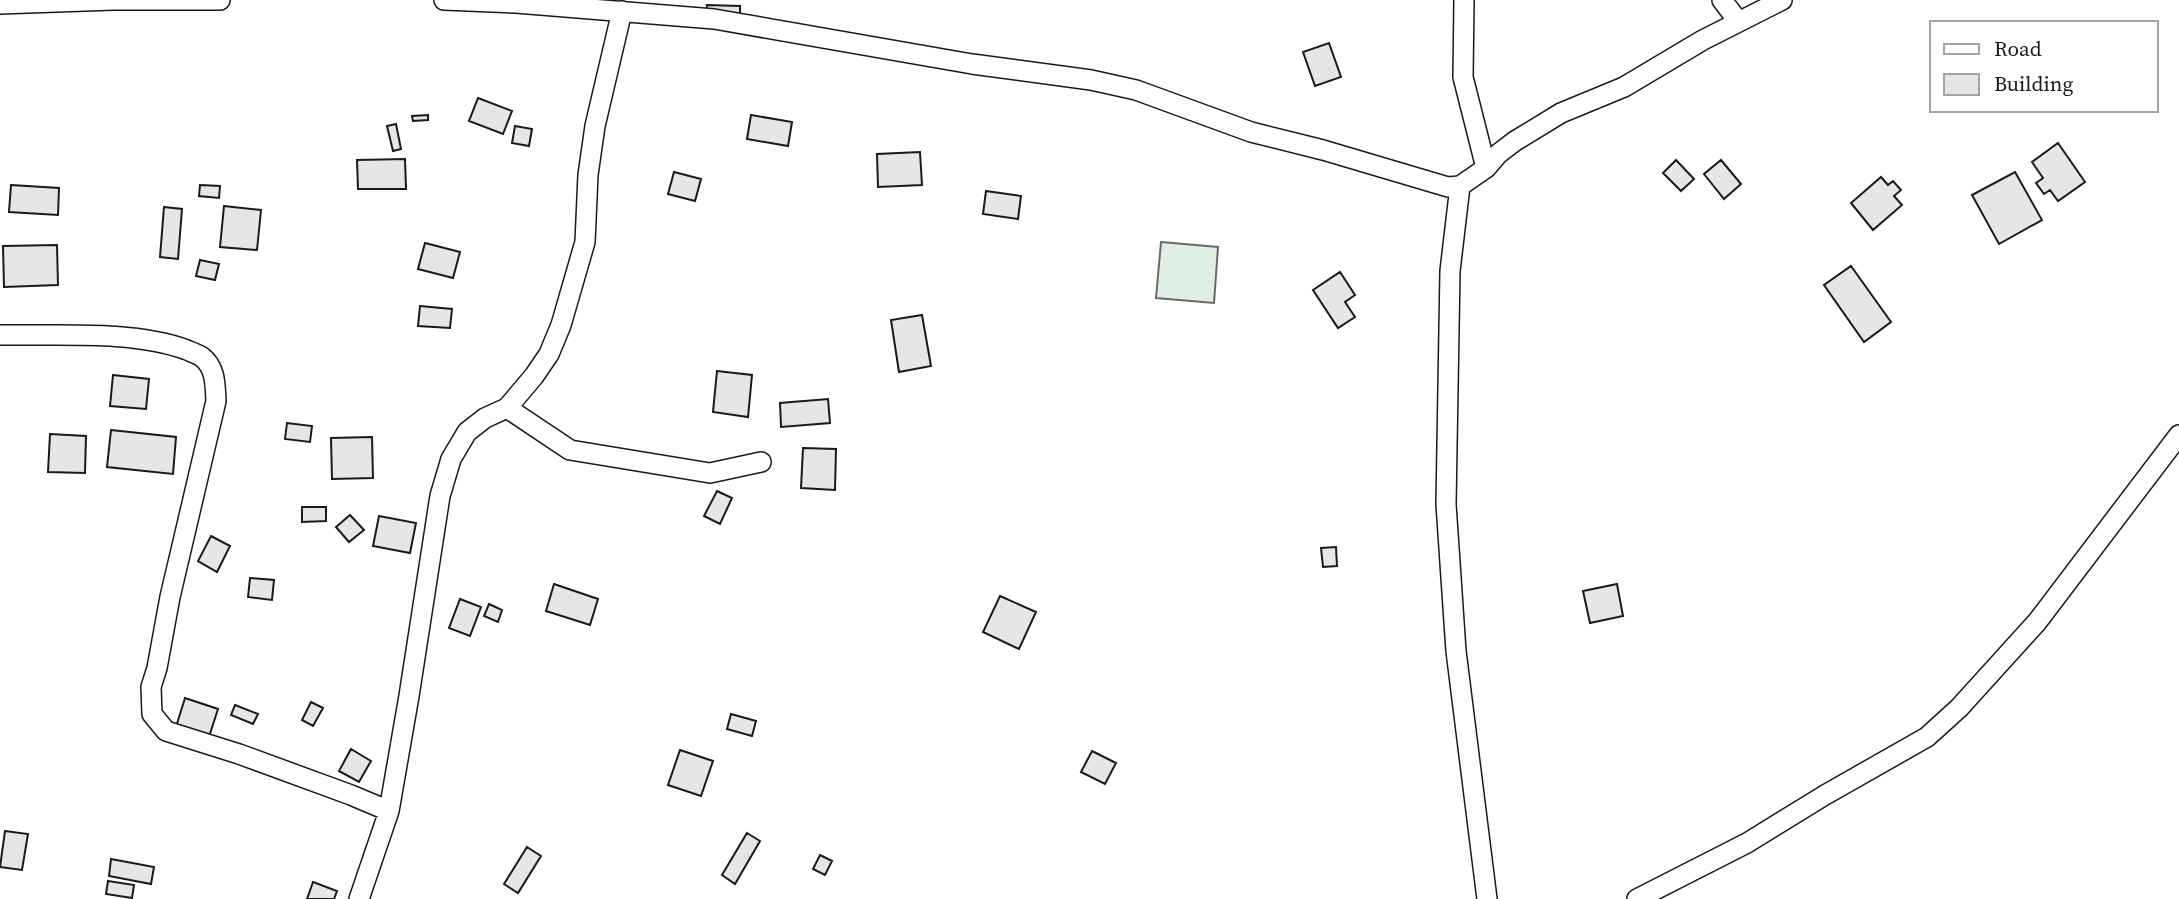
<svg xmlns="http://www.w3.org/2000/svg" width="2179" height="899" font-family="'Source Serif 4',serif">
  <style>
    .green { fill: #e0efe3; stroke: #6a6a6a; stroke-width: 2 }
    .building { fill: #e6e6e6; stroke: #1a1a1a; stroke-width: 2 }
    .lines { fill: none; stroke-linecap: round; stroke-linejoin: round }
    .minor-casing { stroke: #1a1a1a; stroke-width: 22 }
    .minor { stroke: #fff; stroke-width: 19 }
  </style>
  <rect width="100%" height="100%" fill="#fff"/>
  <path class="green" d="M1161 242 1218 247 1214 303 1156 298Z"/>
  <path class="building" d="M707 5 740 6V14L706 13Z
    M1329 43 1341 77 1315 86 1303 52Z
    M478 98 512 111 503 134 469 121Z
    M428 115V120L413 121 412 116Z
    M751 115 792 122 788 146 747 139Z
    M396 124 401 149 393 151 387 126Z
    M515 126 532 129 529 146 512 143Z
    M2058 143 2085 182 2058 201 2050 190 2044 194 2036 183 2043 178 2032 162Z
    M920 152 922 185 878 187 877 154Z
    M405 159 406 189H358L357 160Z
    M1676 160 1694 179 1681 191 1663 173Z
    M1721 160 1741 184 1724 199 1704 174Z
    M674 172 701 179 695 201 668 194Z
    M2015 172 2042 220 1999 244 1972 195Z
    M1881 177 1888 185 1893 181 1901 190 1894 196 1902 205 1873 230 1851 203Z
    M11 185 59 188 58 215 9 212Z
    M200 185 220 186 219 198 199 196Z
    M986 191 1021 196 1018 219 983 214Z
    M224 206 261 210 257 250 220 247Z
    M164 207 182 209 178 259 160 257Z
    M425 243 460 252 453 278 418 269Z
    M57 245 58 285 4 287 3 246Z
    M200 260 219 264 215 280 196 276Z
    M1851 266 1891 322 1864 342 1824 285Z
    M1340 272 1355 295 1345 302 1355 317 1338 328 1313 290Z
    M420 306 452 309 450 328 418 326Z
    M922 315 931 366 899 372 891 320Z
    M717 371 752 375 748 417 713 412Z
    M113 375 149 379 146 409 110 406Z
    M828 399 830 423 781 427 780 403Z
    M287 423 312 426 310 442 285 439Z
    M111 430 176 437 173 474 107 467Z
    M50 434 86 436 85 473 48 472Z
    M372 437 373 478 332 479 331 438Z
    M803 448 836 449 835 490 801 488Z
    M717 491 732 498 720 524 704 516Z
    M302 507H326V521L302 522Z
    M350 515 364 530 349 542 336 527Z
    M379 516 416 523 410 553 373 546Z
    M211 536 230 546 217 572 198 561Z
    M1336 547 1337 566 1323 567 1321 548Z
    M250 578 274 580 272 600 248 597Z
    M554 584 598 599 590 625 546 611Z
    M1617 584 1623 616 1590 623 1583 591Z
    M1000 596 1036 612 1019 649 983 632Z
    M460 599 481 607 470 636 449 628Z
    M489 604 502 610 498 622 484 616Z
    M185 698 218 709 208 740 175 730Z
    M311 702 323 708 313 726 302 720Z
    M235 705 258 714 253 724 231 715Z
    M731 714 756 721 752 736 727 729Z
    M351 749 371 761 359 782 339 771Z
    M680 750 713 761 701 796 668 785Z
    M1092 751 1116 763 1105 784 1081 772Z
    M5 831 28 834 22 870 0 867Z
    M747 833 760 841 735 884 722 875Z
    M527 847 541 856 518 893 504 884Z
    M820 855 832 861 825 875 813 869Z
    M111 859 154 867 151 884 109 876Z
    M108 881 134 885 132 898 106 894Z
    M313 882 337 891 334 899H307Z"/>
  <g class="lines">
    <g class="minor-casing">
      <path id="minor" d="M444 0 516 3 714 19 972 64 1091 80 1136 90 1251 132 1323 150 1448 187 1460 186 1486 168 1498 154 1515 141 1561 113 1624 87 1703 40 1782 0
        M1464 0 1463 77 1486 168
        M1722 0 1738 21
        M0 4 113 0H220
        M1460 186 1450 271 1446 504 1456 651 1487 899
        M0 335C56 336 135 330 187 350 191 352 198 354 202 357 216 368 215 385 216 401L170 597 157 668 151 687 152 714 166 731 239 754 351 795 389 811
        M507 408 570 450 710 473 761 462
        M359 899 389 811 409 696 440 496 451 459 467 432 485 418 507 408 534 376 549 354 561 325 585 242 588 175 595 126 622 11
        M1637 899 1747 843 1825 795 1927 737 1959 708 2037 622 2179 435"/>
    </g>
    <use href="#minor" class="minor"/>
  </g>
  <rect x="1930" y="21" width="228" height="91" fill="#ffffff" stroke="#a3a3a3" stroke-width="2"/>
  <rect x="1944" y="44" width="35" height="10" fill="#ffffff" stroke="#a3a3a3" stroke-width="2"/>
  <text x="1994" y="56" font-size="21" fill="#1a1a1a">Road</text>
  <rect x="1944" y="74" width="35" height="21" fill="#e6e6e6" stroke="#a3a3a3" stroke-width="2"/>
  <text x="1994" y="91" font-size="21" fill="#1a1a1a">Building</text>
</svg>
